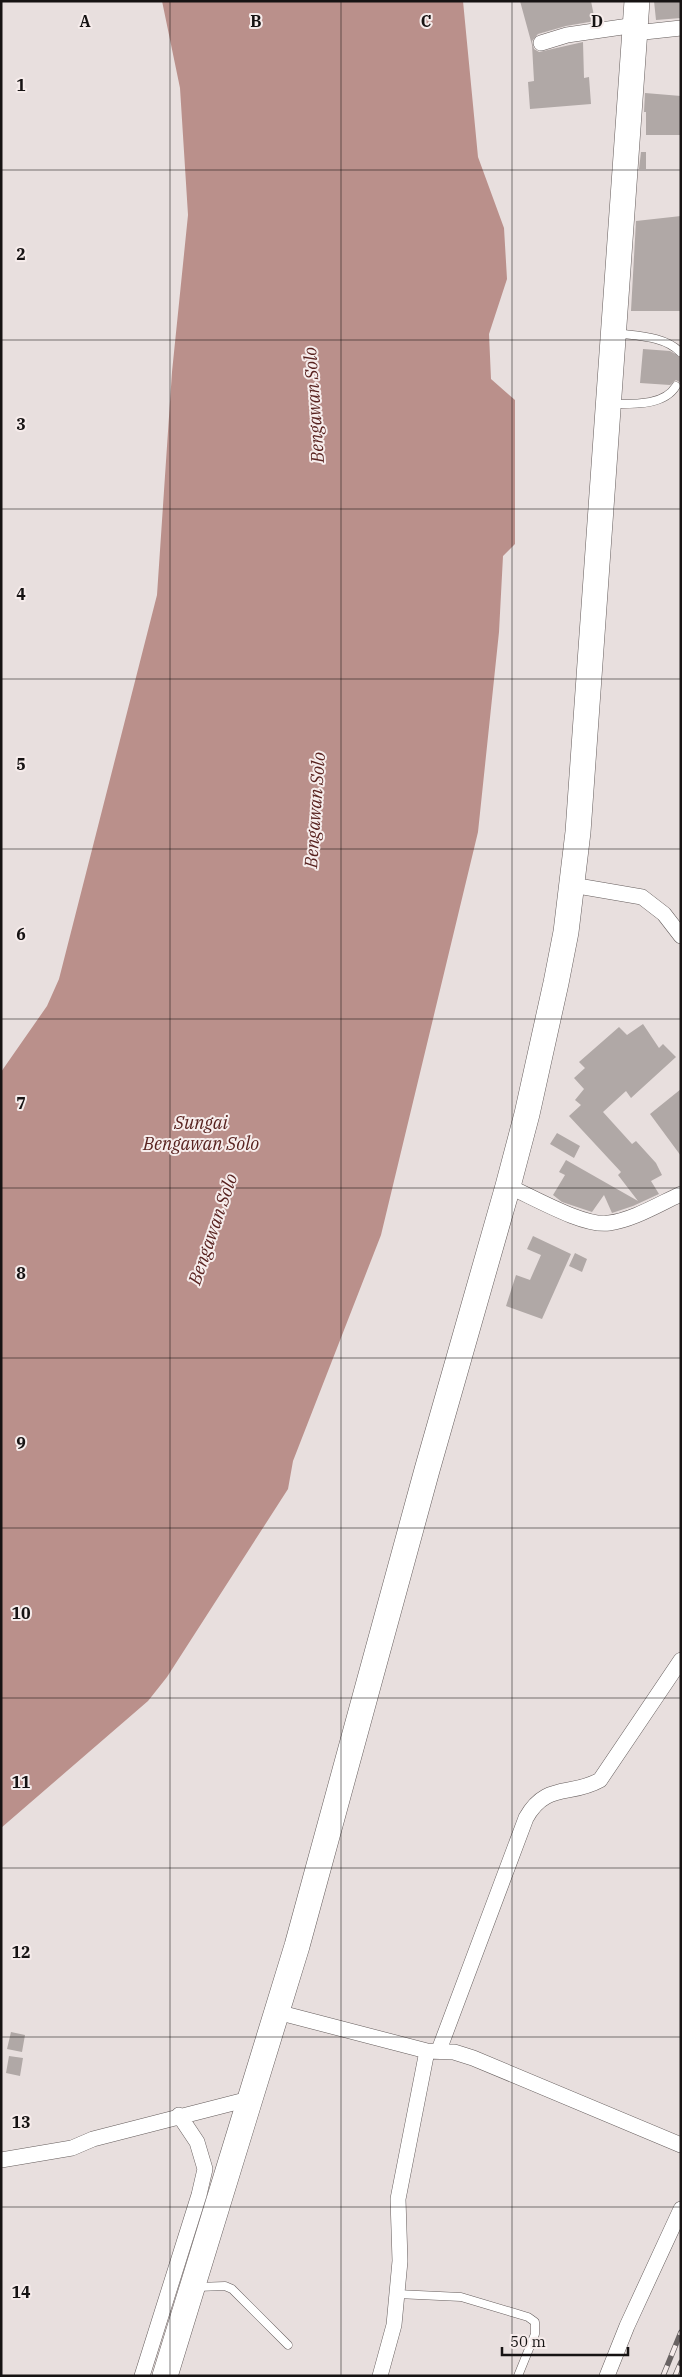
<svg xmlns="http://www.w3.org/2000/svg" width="682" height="2377" font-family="'IBM Plex Serif',serif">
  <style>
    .water { fill: #ba908b }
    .building { fill: #b0a8a6 }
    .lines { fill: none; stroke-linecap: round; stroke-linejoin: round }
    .service-casing { stroke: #655d5c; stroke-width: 9 }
    .minor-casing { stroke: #655d5c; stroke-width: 16 }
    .trunk-casing { stroke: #655d5c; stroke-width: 26 }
    .service { stroke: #fff; stroke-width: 8 }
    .minor { stroke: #fff; stroke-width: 15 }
    .trunk { stroke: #fff; stroke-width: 25 }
    .rail-casing { stroke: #696363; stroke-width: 5.5 }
    .rail { stroke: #f6eceb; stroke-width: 4; stroke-dasharray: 11; stroke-linecap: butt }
    .grid { fill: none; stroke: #161313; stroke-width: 1; stroke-opacity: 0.55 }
    .labels { text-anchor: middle; stroke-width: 4; stroke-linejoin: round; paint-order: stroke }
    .water-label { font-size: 18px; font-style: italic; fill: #58221f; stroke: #f6eceb }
    .grid-label { font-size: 16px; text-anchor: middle; font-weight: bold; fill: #161313; stroke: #f6eceb; stroke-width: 4; stroke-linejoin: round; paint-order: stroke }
  </style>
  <rect width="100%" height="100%" fill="#e8dfde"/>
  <path class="water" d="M162 1H463L478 157 504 228 507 279 489 334 491 379 515 400V544L503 556 499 632 478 832 381 1235 293 1461 288 1489 167 1677 148 1701 1 1828V1072L47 1006 59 979 157 595 172 372 188 215 180 88Z"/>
  <path class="building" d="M520 1H591L595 21 566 26 538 34 532 41 534 49 539 52 583 42 584 78 589 77 591 104 530 109 528 82 534 81 532 45Z
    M654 1H681V18L656 20Z
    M645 93 681 96V135H646V112H644Z
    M641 152H646V169H639Z
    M681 216V311H631L636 221Z
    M643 349 670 351 681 357V383L676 380 670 385 640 383Z
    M643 1024 659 1048 663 1044 676 1057 631 1098 626 1091 603 1112 632 1144 636 1141 656 1163 662 1175 651 1181 659 1194 633 1206 612 1213 604 1195 592 1212 562 1202 553 1195 565 1175 559 1172 566 1160 638 1201 618 1175 621 1172 569 1116 581 1105 575 1100 584 1089 574 1078 585 1068 579 1062 619 1027 627 1035Z
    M681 1089V1156L650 1114Z
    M557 1133 580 1146 574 1158 550 1144Z
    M533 1236 571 1254 542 1319 506 1306 516 1275 530 1280 541 1255 527 1249Z
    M575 1253 587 1259 582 1272 569 1266Z
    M11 2032 25 2035 22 2052 7 2049Z
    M9 2056 23 2058 20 2076 6 2073Z"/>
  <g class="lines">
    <g class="service-casing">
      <path id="service" d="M616 333C637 336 665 336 680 352
        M612 404C633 404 664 406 676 386
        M197 2287 225 2286 232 2289 288 2345
        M397 2294 461 2297 528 2317 535 2322V2334L518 2376"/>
    </g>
    <g class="minor-casing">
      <path id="minor" d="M635 33 681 28
        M541 43 567 35 636 25
        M572 885 642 897 664 914 681 936
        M508 1186C533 1197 584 1227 609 1223 633 1220 659 1204 681 1194
        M277 2012 427 2051 454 2052 473 2058 681 2145
        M439 2050 526 1818C546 1782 570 1797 600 1780L681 1660
        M1 2160 72 2148 93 2139 249 2099
        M142 2376 199 2195 205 2169 197 2142 179 2115
        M380 2376 394 2325 400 2261 398 2199 427 2051
        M607 2376 627 2326 681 2209"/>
    </g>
    <g class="trunk-casing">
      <path id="trunk" d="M165 2376 297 1946 427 1470 508 1186 527 1114 556 983 566 932 578 832 637 1"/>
    </g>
    <use href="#service" class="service"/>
    <use href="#minor" class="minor"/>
    <use href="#trunk" class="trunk"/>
    <g class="rail-casing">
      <path id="rail" d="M663 2376 681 2332
        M675 2376 681 2362"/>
    </g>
    <use href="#rail" class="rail"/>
  </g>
  <path class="grid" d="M170 1V2376M341 1V2376M512 1V2376M1 170H681M1 340H681M1 509H681M1 679H681M1 849H681M1 1019H681M1 1188H681M1 1358H681M1 1528H681M1 1698H681M1 1868H681M1 2037H681M1 2207H681"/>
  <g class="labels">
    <g class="water-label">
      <text transform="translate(314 405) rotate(-94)" y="6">Bengawan Solo</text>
      <text transform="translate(315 810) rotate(-86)" y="6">Bengawan Solo</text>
      <text x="201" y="1129">Sungai<tspan x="201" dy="21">Bengawan Solo</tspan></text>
      <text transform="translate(213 1229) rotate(-71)" y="6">Bengawan Solo</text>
    </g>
  </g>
  <g class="grid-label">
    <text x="85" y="27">A</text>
    <text x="256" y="27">B</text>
    <text x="426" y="27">C</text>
    <text x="597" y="27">D</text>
    <text x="21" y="91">1</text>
    <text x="21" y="260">2</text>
    <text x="21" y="430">3</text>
    <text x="21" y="600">4</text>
    <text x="21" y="770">5</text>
    <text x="21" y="940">6</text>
    <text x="21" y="1109">7</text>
    <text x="21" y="1279">8</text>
    <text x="21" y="1449">9</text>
    <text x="21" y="1619">10</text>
    <text x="21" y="1788">11</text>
    <text x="21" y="1958">12</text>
    <text x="21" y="2128">13</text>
    <text x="21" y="2298">14</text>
  </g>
  <rect width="682" height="2377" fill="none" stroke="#161313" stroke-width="5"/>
  <path d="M502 2347v8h126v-8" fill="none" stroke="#161313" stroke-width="2.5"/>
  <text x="510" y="2347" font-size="15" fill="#161313" stroke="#f6eceb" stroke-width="4" paint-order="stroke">50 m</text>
</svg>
